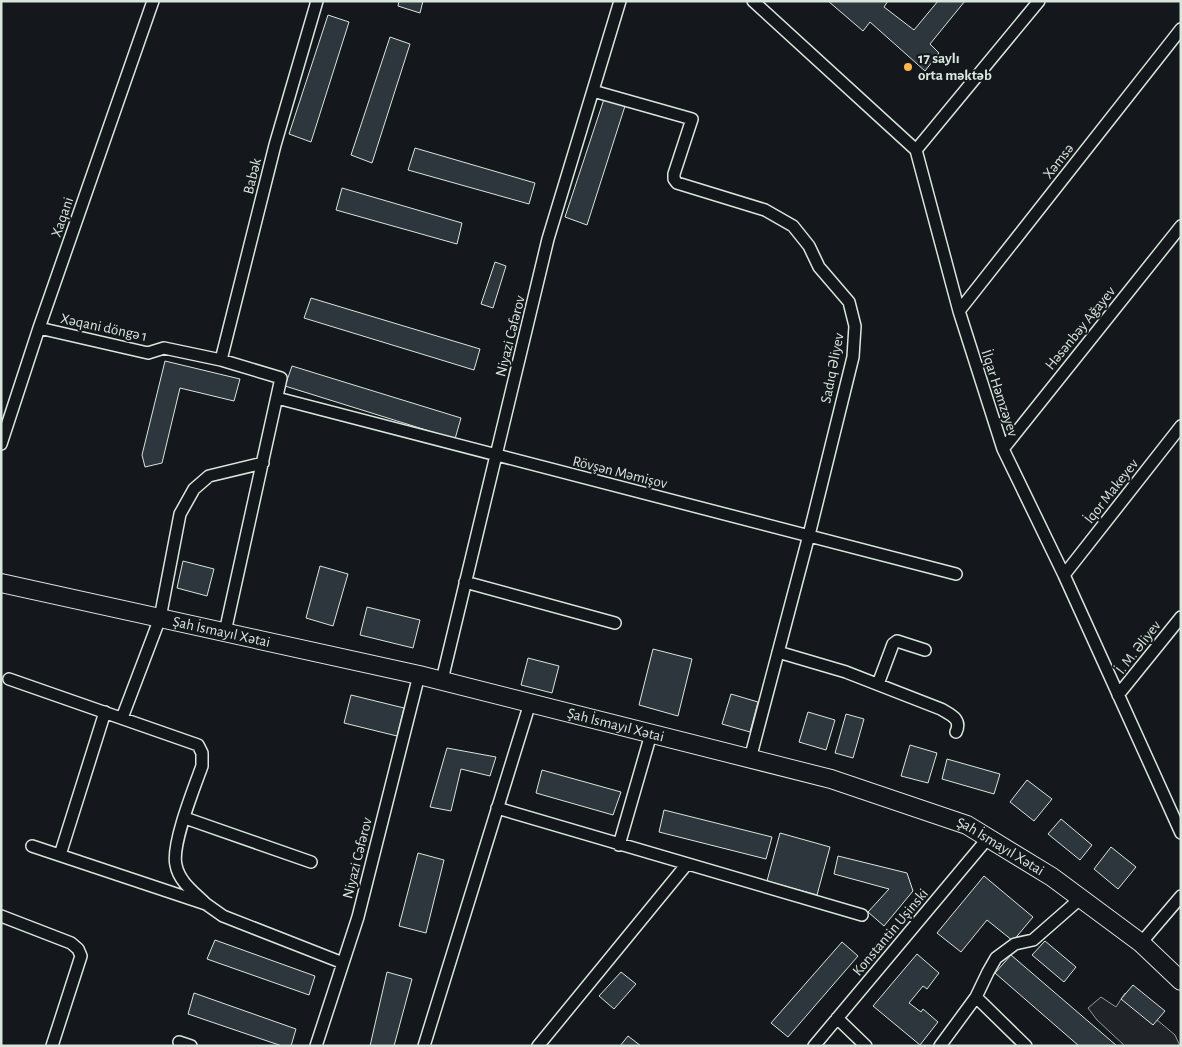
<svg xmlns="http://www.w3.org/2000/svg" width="1182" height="1047" font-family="'Alegreya Sans',sans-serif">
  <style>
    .green { fill: #202428; stroke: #939e99 }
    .building { fill: #2c363c; stroke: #d8e6dc }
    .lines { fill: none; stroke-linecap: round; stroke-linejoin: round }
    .minor-casing { stroke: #d8e6dc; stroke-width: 14 }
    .primary-casing { stroke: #d8e6dc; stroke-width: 20 }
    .minor { stroke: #14181c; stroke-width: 11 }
    .primary { stroke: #14181c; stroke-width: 18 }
    .poi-dot { fill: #ffb74d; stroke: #14181c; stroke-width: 2 }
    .labels { text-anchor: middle; stroke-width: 4; stroke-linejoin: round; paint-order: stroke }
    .poi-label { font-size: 15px; font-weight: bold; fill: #d8e6dc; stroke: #14181c; text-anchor: start }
    .street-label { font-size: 15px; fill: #d8e6dc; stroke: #14181c }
  </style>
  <rect width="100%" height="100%" fill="#14181c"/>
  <path class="green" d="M1125 993 1175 1035 1180 1046H1125L1097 1020 1088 1008 1101 997 1116 1007Z"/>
  <path class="building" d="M399 1H423L420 13 398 6Z
    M828 1H888L884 7 914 30 938 1H965L930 44 939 53 925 71 870 22 863 31Z
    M328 15 349 22 311 142 289 134Z
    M390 37 410 44 372 163 351 155Z
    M604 99 625 106 587 225 565 217Z
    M415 148 535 183 529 204 408 170Z
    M342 188 462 223 457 244 336 210Z
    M495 262 506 266 493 308 481 304Z
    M311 298 480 349 474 370 304 318Z
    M165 361 240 379 234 401 180 388 162 463 145 467 142 455Z
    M292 366 461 418 455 439 285 386Z
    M183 561 214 569 207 596 177 588Z
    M320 566 348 574 333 626 306 618Z
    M367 607 420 620 413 648 360 635Z
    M653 649 692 659 678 716 639 705Z
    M528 658 559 666 552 693 521 685Z
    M731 694 758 702 750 732 722 724Z
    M351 695 404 708 397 736 344 723Z
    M808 712 835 720 826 750 799 742Z
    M846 714 864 719 853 758 835 753Z
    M910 745 937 753 928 783 901 776Z
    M447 748 496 757 490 776 461 769 451 811 430 807Z
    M947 759 1000 774 994 794 942 779Z
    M542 770 621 792 613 815 536 793Z
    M1027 780 1052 799 1034 821 1010 802Z
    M664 810 772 837 766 859 659 832Z
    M1061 819 1092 845 1080 860 1048 834Z
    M780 833 830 847 817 895 767 881Z
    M1111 847 1136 867 1118 889 1094 869Z
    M418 853 444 860 426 933 399 926Z
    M838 856 907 873 913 891 884 926 868 912 889 889 834 874Z
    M984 876 1033 917 1013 941 987 920 961 952 937 933Z
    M215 940 315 976 309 995 207 959Z
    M1045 941 1076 967 1064 982 1032 955Z
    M842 942 858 956 788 1037 771 1023Z
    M917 954 939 973 927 989 923 986 909 1003 921 1012 923 1009 938 1022 920 1045 873 1006Z
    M1011 955 1117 1046H1079L995 973Z
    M387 972 412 979 394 1046H370Z
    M621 972 636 984 614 1009 599 996Z
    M1133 985 1165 1011 1153 1025 1121 999Z
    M194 993 296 1029 291 1046H282L188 1014Z
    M628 1036 641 1046H620Z"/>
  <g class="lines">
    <g class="minor-casing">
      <path id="minor" d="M753 1 916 150 959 311 1003 449 1064 575 1181 833
        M593 91 692 119 674 174V179L677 183 765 210 793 226 809 246 819 267 849 302 855 326 853 357 809 535 750 759
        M916 150 1039 1
        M959 311 1181 29
        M39 328 148 353 164 348 221 360 281 378 225 632
        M221 360 275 145 317 1
        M277 398 956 574
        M1 444 39 328 153 1
        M1003 449 1181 226
        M1064 575 1181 426
        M465 582 615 623
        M778 652 846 672 941 709C951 715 962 719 956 732
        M9 679 198 745 202 753V766C194 788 171 845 176 865 179 882 195 893 206 904
        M442 680 548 239 620 1
        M878 684 893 644 897 641 925 650
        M1118 695 1181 617
        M122 718 160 618 180 514 194 489 209 476 263 463
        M497 808 862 915
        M185 818 311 862
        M619 845 651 734
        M32 846 206 904 223 916 343 963
        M60 855 105 712
        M1 916 71 943 78 949 81 956 52 1046
        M1141 943 1181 896
        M976 997 1026 1046
        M837 1018 866 1046
        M179 1042 191 1046
        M316 1046 358 917 419 675
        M424 1046 530 703
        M538 1046 687 864
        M814 1046 988 838
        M940 1046 976 997 988 972 996 958 1015 944 1033 940 1081 898"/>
    </g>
    <g class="primary-casing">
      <g id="primary">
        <path id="s1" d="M1 583 419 675 831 779 967 825 1052 877 1141 943 1181 981"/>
      </g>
    </g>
    <use href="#minor" class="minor"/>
    <use href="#primary" class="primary"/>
  </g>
  <circle class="poi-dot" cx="908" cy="67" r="5"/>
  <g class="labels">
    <g class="poi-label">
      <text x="918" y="63">17 saylı<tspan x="918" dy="17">orta məktəb</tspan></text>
    </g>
    <g class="street-label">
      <text transform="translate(1058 161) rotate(-52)" y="5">Xəmsə</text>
      <text transform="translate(252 176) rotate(-76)" y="5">Babək</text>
      <text transform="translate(62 217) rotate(-71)" y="5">Xaqani</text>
      <text transform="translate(104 327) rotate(12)" y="5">Xəqani döngə 1</text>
      <text transform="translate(1080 328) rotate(-51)" y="5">Həsənbəy Ağayev</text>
      <text transform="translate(510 336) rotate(-76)" y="5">Niyazi Cəfərov</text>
      <text transform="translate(832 368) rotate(-79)" y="5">Sadıq Əliyev</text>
      <text transform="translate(1000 393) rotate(72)" y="5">İlqar Həmzəyev</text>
      <text transform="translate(620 472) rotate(14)" y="5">Rövşən Məmişov</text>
      <text transform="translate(1111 491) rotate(-52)" y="5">İqor Makeyev</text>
      <text dy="5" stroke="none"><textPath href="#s1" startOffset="226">Şah İsmayıl Xətai</textPath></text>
      <text transform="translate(1138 647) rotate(-52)" y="5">İ. M. Əliyev</text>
      <text dy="5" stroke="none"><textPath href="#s1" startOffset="631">Şah İsmayıl Xətai</textPath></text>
      <text dy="5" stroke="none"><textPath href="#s1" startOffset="1036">Şah İsmayıl Xətai</textPath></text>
      <text transform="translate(357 858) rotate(-76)" y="5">Niyazi Cəfərov</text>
      <text transform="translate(890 932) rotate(-50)" y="5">Konstantin Uşinski</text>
    </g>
  </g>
  <rect width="1182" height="1047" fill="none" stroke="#d8e6dc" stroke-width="5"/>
</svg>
